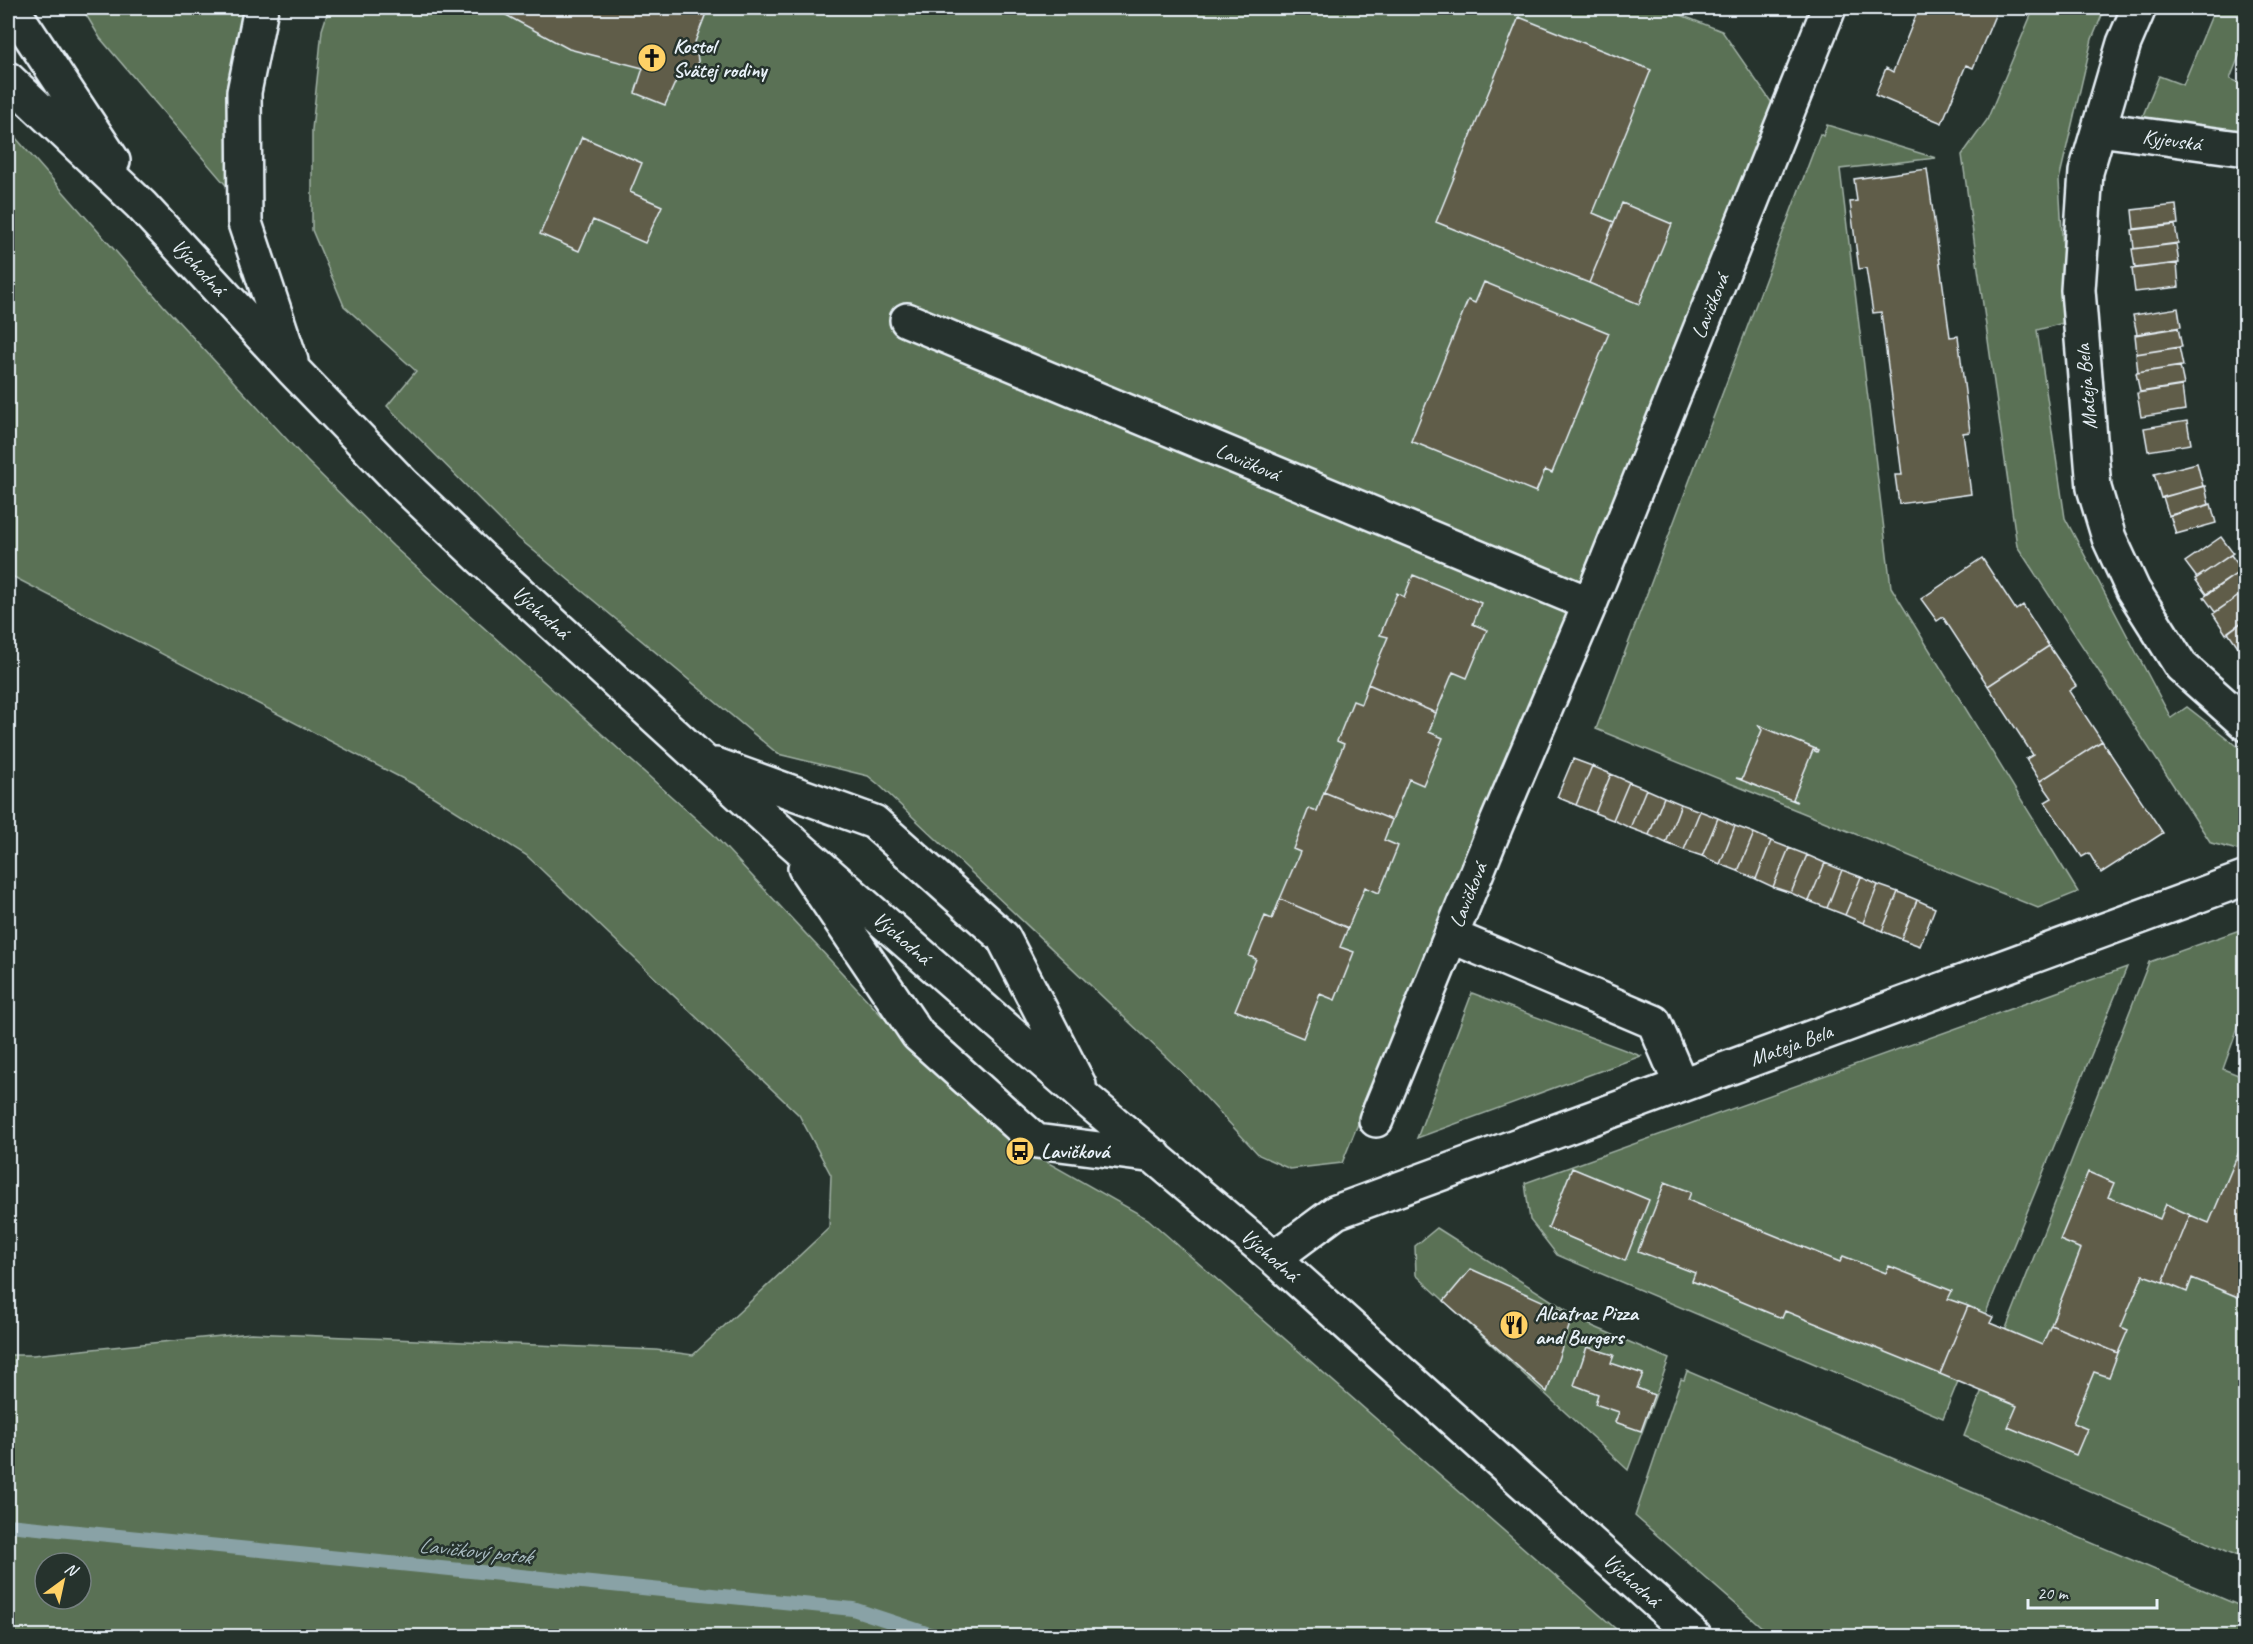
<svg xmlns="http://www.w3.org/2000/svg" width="2253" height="1644" font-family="Caveat,sans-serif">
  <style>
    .green { fill: #5a7155; stroke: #a1b1a6; stroke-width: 1.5; fill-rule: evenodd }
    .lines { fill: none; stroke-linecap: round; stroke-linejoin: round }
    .stream { stroke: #89a2a6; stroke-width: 14 }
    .building { fill: #605d4a; stroke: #e8f1f8; stroke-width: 1.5 }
    .minor-casing { stroke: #e8f1f8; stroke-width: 38 }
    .minor { stroke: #26332d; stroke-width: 33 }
    .labels { text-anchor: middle; stroke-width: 5; stroke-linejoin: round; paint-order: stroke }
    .poi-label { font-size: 21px; font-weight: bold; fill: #e8f1f8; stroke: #26332d; text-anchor: start }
    .street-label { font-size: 21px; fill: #e8f1f8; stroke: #26332d }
    .water-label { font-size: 22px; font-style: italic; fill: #a9bcc2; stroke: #26332d }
  </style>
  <rect width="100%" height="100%" fill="#26332d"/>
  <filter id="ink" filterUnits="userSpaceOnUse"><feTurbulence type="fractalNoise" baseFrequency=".0167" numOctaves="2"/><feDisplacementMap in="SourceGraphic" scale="12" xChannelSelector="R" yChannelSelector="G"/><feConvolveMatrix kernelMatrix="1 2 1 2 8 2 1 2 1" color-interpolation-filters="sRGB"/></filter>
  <g filter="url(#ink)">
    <path class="green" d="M82 8H246L227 93 230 190 100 38Z
      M329 8H1663L1722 31 1774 106 1342 1163 1290 1169 1259 1155 1184 1074 878 784 868 776 778 754 516 536 387 406 416 371 344 306 312 230V130L322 30Z
      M2034 8H2105L2092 39 2059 180 2067 322 2037 330 2065 518 2171 718 2187 707 2245 752V852L2211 843 2017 546 1962 155 1987 120Z
      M2215 8H2245V41L2230 79 2245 85V133L2139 125 2159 76 2183 85Z
      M1827 125 1936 158 1840 169 1891 587 2078 892 2038 908 1596 729 1820 134 1823 136Z
      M8 129 163 305 307 461 393 546 713 834 909 1045 1029 1152 1148 1219 1624 1636H8V1355H33L251 1333 656 1350 693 1355 829 1228 831 1175 799 1115 526 855 413 784 8 574ZM45 1563H81V1599H45Z
      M2245 928V1008L2223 1069 2246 1078 2245 1559 1964 1436 2149 962Z
      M2127 967 1943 1418 1557 1255 1530 1220 1525 1183Z
      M1472 993 1641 1056 1417 1138Z
      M1437 1228 1590 1325 1669 1359 1628 1470 1416 1275 1415 1246Z
      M1687 1371 2245 1608 2243 1636H1772L1635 1516 1681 1379 1684 1380Z"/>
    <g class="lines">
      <path class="stream" d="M8 1525 853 1609 935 1636"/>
    </g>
    <path class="building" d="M493 8H708L695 42 700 73 680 72 665 105 635 93 643 68 569 49Z
      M1919 8H1998L1973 68 1966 65 1942 123 1875 95 1886 68 1893 72Z
      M1519 17 1651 70 1593 213 1614 222 1589 283 1436 222Z
      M582 137 642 163 630 192 662 206 645 243 593 220 579 251 540 234Z
      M1927 169 1950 337 1958 336 1970 432 1963 433 1971 494 1899 504 1895 475H1902L1881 312 1873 313 1866 268 1859 269 1850 202 1857 201 1854 179Z
      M1622 203 1672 224 1639 304 1589 283Z
      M2176 205 2178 224 2134 229 2132 210Z
      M2175 225 2178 243 2134 249 2132 230Z
      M2176 244 2179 263 2135 268 2132 249Z
      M2177 263 2179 287 2135 292 2132 269Z
      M1484 282 1609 333 1552 473 1545 470 1536 492 1411 441 1468 300 1475 303Z
      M2178 308 2181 327 2137 334 2133 315Z
      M2178 328 2182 347 2137 354 2135 335Z
      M2179 347 2183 366 2138 373 2136 354Z
      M2180 366 2184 385 2140 392 2136 373Z
      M2182 386 2185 410 2141 417 2137 393Z
      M2187 421 2191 444 2148 451 2144 428Z
      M2197 463 2203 486 2161 498 2154 474Z
      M2205 486 2209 505 2169 516 2163 497Z
      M2211 504 2216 523 2176 534 2170 515Z
      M2221 537 2233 553 2197 578 2185 562Z
      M2231 555 2242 570 2206 594 2195 579Z
      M1982 558 2016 610 2023 605 2049 646 1988 686 1943 617 1937 621 1921 599Z
      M2239 572 2246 581V591L2215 612 2204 597Z
      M1413 575 1481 603 1473 624 1487 630 1467 678 1453 672 1436 713 1368 684 1388 637 1380 635 1397 593 1404 597Z
      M2246 591V619L2226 634 2213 614Z
      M2246 619V643L2239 648 2228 632Z
      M2049 646 2076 686 2069 691 2102 741 2040 781 2026 759 2033 755 1988 686Z
      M1368 684 1436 713 1429 732 1443 738 1423 785 1409 779 1392 820 1324 792 1344 744 1337 741 1353 701 1361 704Z
      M1758 725 1818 750 1817 752 1813 750 1793 799 1797 802 1736 778 1742 779 1762 730Z
      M2102 741 2163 833 2101 873 2089 853 2082 857 2045 802 2052 798 2040 781Z
      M1573 759 1592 766 1576 805 1557 797Z
      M1592 766 1611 774 1595 813 1576 805Z
      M1611 774 1629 782 1613 820 1595 813Z
      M1629 782 1646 789 1630 828 1613 820Z
      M1646 789 1664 797 1649 835 1630 828Z
      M1324 792 1392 820 1384 840 1398 846 1379 893 1365 887 1348 928 1280 899 1300 852 1293 849 1309 808 1317 811Z
      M1664 797 1681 804 1666 843 1649 835Z
      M1681 804 1700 811 1684 850 1666 843Z
      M1700 811 1718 818 1702 856 1684 850Z
      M1718 818 1735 826 1720 864 1702 856Z
      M1735 826 1754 833 1738 871 1720 864Z
      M1754 833 1771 841 1756 879 1738 871Z
      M1771 841 1789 848 1773 887 1756 879Z
      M1789 848 1807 855 1791 893 1773 887Z
      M1807 855 1825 863 1809 901 1791 893Z
      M1825 863 1842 870 1827 908 1809 901Z
      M1842 870 1861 877 1845 915 1827 908Z
      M1861 877 1878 885 1863 923 1845 915Z
      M1878 885 1898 892 1882 931 1863 923Z
      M1898 892 1917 900 1901 939 1882 931Z
      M1280 899 1348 928 1340 947 1354 952 1335 1000 1320 994 1303 1038 1235 1010 1256 959 1249 956 1265 916 1272 919Z
      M1917 900 1935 908 1920 946 1901 939Z
      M2242 1145 2246 1146V1317L2239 1313 2245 1300 2192 1278 2187 1292 2163 1282 2190 1215 2209 1223Z
      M1572 1168 1649 1200 1625 1261 1548 1228Z
      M2088 1172 2114 1183 2108 1197 2160 1219 2166 1204 2190 1215 2163 1282 2143 1275 2121 1327 2128 1330 2118 1353 2051 1325 2081 1249 2060 1240Z
      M1665 1182 1691 1192 1688 1200 1840 1262 1843 1256 1886 1273 1889 1266 1952 1291 1948 1299 1968 1306 1940 1374 1785 1311 1782 1318 1769 1313 1692 1281 1695 1273 1638 1251Z
      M1471 1269 1573 1315 1547 1392 1444 1301Z
      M1968 1306 1993 1317 1990 1323 2042 1345 2051 1325 2118 1353 2109 1377 2094 1372 2073 1423 2087 1429 2076 1455 2008 1427 2017 1406 1940 1374Z
      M1587 1347 1614 1355 1611 1363 1643 1374 1637 1388 1654 1395 1641 1431 1615 1422 1619 1412 1595 1404 1598 1394 1574 1385Z"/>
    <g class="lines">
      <g class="minor-casing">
        <path id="minor" d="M12 8 113 161
          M261 8 244 92 245 223 291 361
          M2139 8 2124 43 2086 172 2078 290 2094 488 2109 538 2133 590 2181 666 2246 724
          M8 79 141 205 294 371 402 483 482 559 781 832 1086 1099 1274 1258 1694 1636
          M2099 129 2246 149
          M907 320 1590 604
          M716 765 874 822 1003 937 1079 1085
          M805 868 918 1035 1036 1141 1155 1156
          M1451 936 1654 1022 1681 1085
          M1376 1120 1496 825 1590 604 1829 8
          M1274 1258 1336 1212 2246 878"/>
      </g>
      <use href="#minor" class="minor"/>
    </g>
  </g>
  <defs>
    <g id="church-disc" transform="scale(1.5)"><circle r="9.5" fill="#ffd166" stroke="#26332d"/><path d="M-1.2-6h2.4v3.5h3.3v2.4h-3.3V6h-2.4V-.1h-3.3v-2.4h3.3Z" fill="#111"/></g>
    <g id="bus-disc" transform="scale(1.5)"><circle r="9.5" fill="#ffd166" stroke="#26332d"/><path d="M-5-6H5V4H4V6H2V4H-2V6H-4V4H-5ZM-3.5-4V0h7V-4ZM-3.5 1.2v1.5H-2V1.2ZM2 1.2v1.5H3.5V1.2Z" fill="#111"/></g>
    <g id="restaurant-disc" transform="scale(1.5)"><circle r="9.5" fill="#ffd166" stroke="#26332d"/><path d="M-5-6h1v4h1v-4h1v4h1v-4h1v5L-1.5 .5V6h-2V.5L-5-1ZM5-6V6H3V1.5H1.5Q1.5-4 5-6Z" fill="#111"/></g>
  </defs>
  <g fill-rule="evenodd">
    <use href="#church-disc" x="652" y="58"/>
    <use href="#bus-disc" x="1020" y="1151"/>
    <use href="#restaurant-disc" x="1514" y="1325"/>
  </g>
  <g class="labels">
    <g class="poi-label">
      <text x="673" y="53">Kostol<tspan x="673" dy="24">Svätej rodiny</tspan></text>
      <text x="1041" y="1158">Lavičková</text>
      <text x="1535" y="1320">Alcatraz Pizza<tspan x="1535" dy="24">and Burgers</tspan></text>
    </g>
    <g class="street-label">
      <text transform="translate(2172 140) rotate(8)" y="7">Kyjevská</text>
      <text transform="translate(199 267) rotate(47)" y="7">Východná</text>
      <text transform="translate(1710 306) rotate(-68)" y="7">Lavičková</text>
      <text transform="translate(2086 387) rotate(-95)" y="7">Mateja Bela</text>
      <text transform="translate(1248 462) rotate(23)" y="7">Lavičková</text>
      <text transform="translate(541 612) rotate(42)" y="7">Východná</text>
      <text transform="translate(1468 895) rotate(-68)" y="7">Lavičková</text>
      <text transform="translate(902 938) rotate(41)" y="7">Východná</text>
      <text transform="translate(1791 1045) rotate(-20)" y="7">Mateja Bela</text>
      <text transform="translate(1270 1255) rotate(41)" y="7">Východná</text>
      <text transform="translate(1632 1580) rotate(42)" y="7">Východná</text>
    </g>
    <g class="water-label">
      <text transform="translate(475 1550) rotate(6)" y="8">Lavičkový potok</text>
    </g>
  </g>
  <rect width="2253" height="1644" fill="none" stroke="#26332d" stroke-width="30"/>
  <rect x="15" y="15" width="2223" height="1614" fill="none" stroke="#e8f1f8" stroke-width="2" filter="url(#ink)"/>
  <g transform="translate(63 1581) rotate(33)"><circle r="28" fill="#26332d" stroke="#747f7e" stroke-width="1.5"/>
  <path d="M0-4.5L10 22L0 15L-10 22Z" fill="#ffd166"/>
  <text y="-9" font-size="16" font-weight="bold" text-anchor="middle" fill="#e8f1f8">N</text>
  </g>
  <path d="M2028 1599v9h129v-9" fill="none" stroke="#e8f1f8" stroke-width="3"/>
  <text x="2037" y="1599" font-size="18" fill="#e8f1f8" stroke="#26332d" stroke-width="4.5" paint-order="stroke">20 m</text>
</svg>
